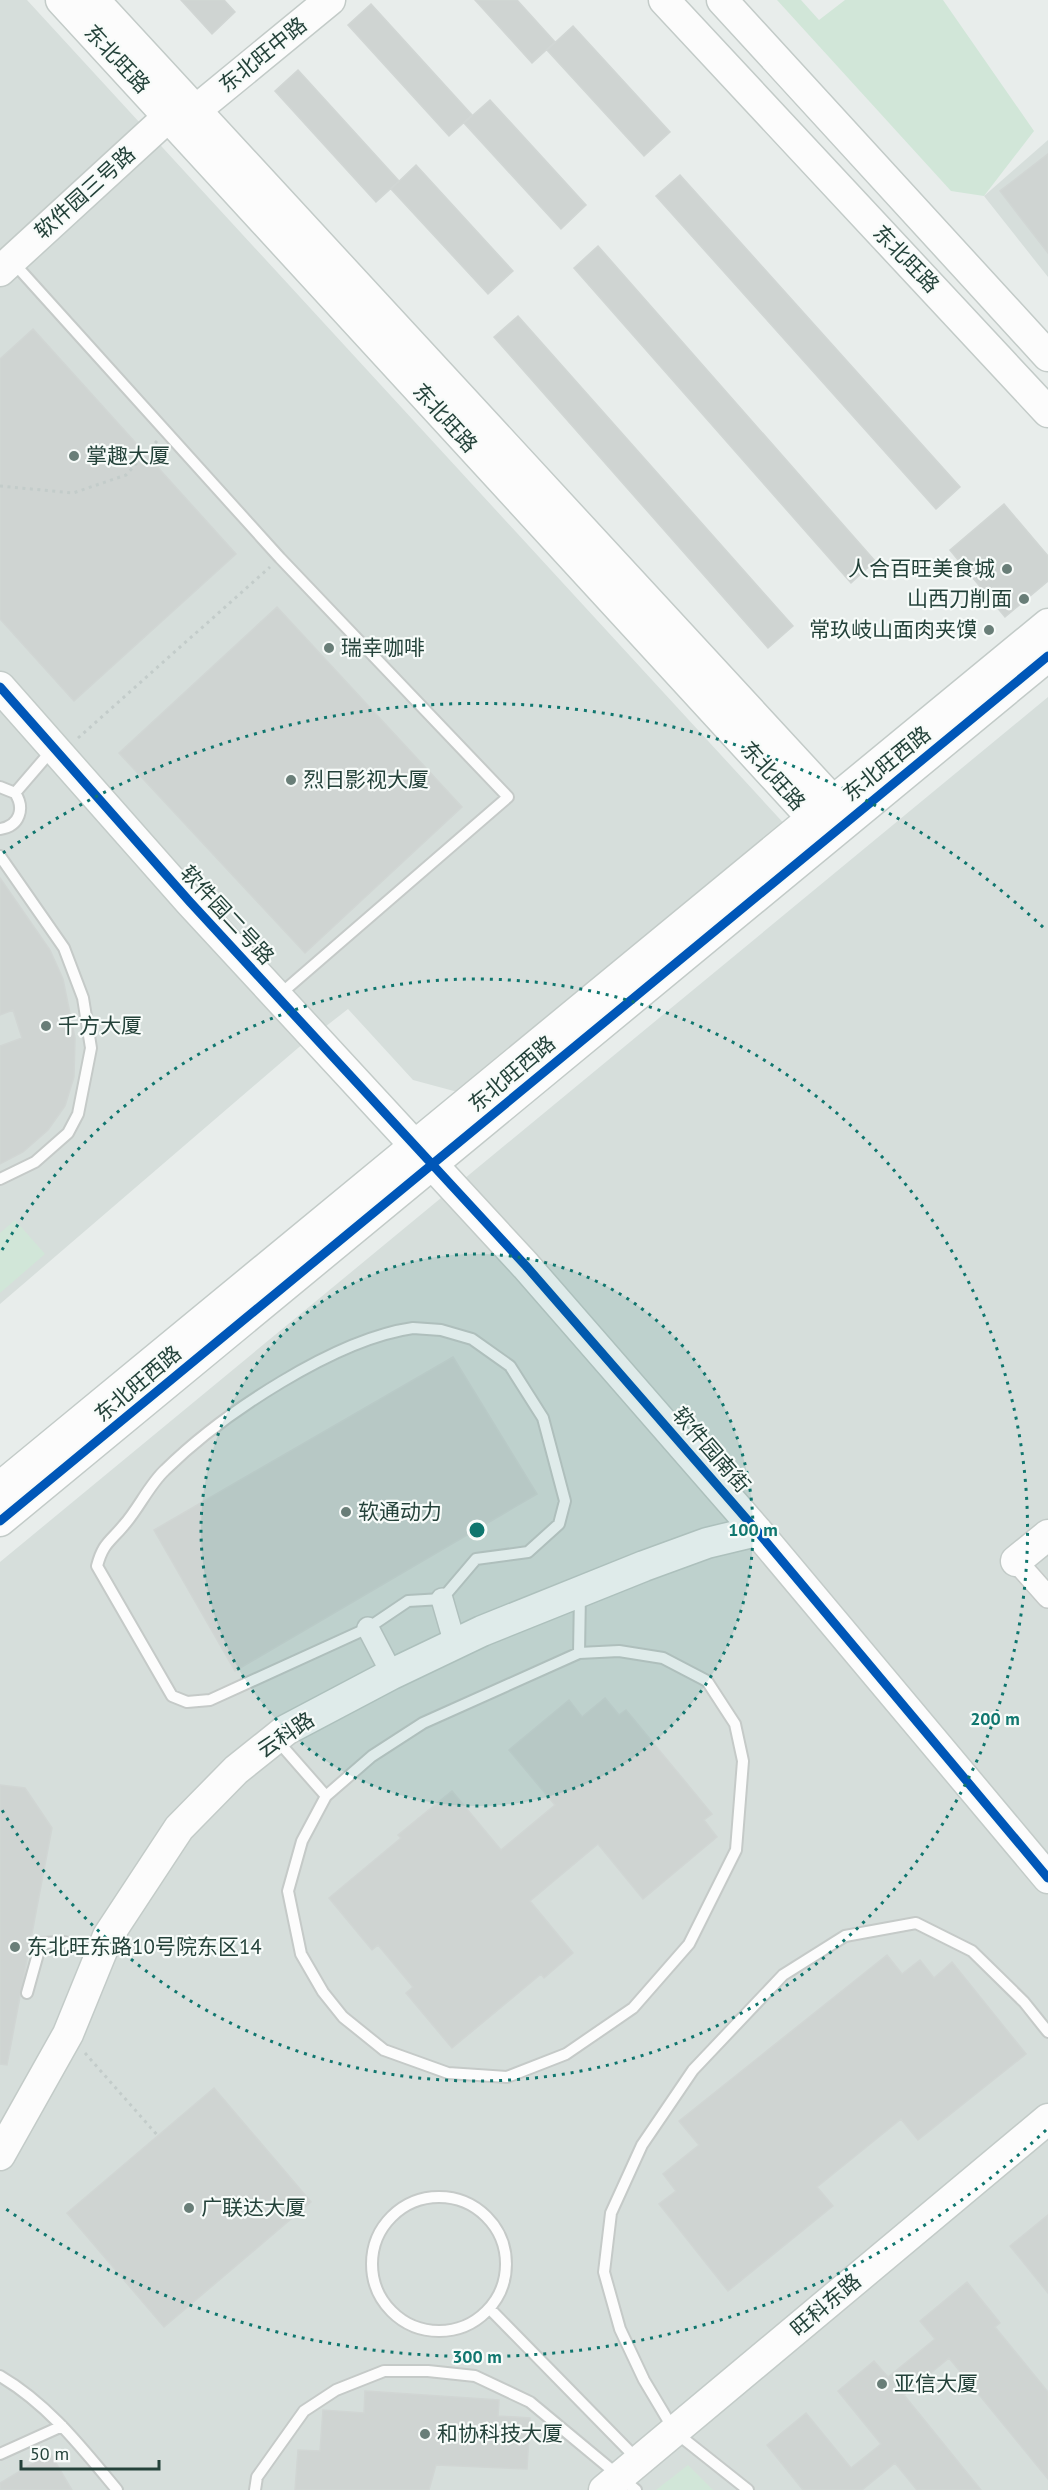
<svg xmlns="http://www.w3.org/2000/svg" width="1048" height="2490" font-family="'PT Sans','Noto Sans SC',sans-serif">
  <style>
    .built { fill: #d6dedb }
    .green { fill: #d1e6d8 }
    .building { fill: #cfd4d2; stroke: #d1d6d4; stroke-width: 1.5 }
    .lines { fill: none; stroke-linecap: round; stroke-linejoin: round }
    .lane-casing { stroke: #c5cac8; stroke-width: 14 }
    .street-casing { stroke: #c5cac8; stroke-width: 24 }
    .secondary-casing { stroke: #c3cbc8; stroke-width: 33 }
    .path { stroke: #c3ccca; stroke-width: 3; stroke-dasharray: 3 4.5; stroke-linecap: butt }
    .lane { stroke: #fcfcfc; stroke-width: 10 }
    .street { stroke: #fcfcfc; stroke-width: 21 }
    .secondary { stroke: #fcfcfc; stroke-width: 30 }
    .cycleway-casing { stroke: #f7fbf9; stroke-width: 13 }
    .cycleway { stroke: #0057b8; stroke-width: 9 }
    .ring { fill: none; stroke: #0f766e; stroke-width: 3; stroke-dasharray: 3 6 }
    .poi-dot { fill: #697e78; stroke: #f7fbf9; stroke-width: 2 }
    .labels { text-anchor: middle; stroke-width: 4.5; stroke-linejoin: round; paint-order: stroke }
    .street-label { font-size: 21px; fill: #24423a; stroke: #f7fbf9 }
    .poi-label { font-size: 21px; fill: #24423a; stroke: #f7fbf9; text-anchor: start }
    .centre { fill: #0f766e; stroke: #f7fbf9; stroke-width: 3 }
    .ring-label { font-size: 18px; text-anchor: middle; font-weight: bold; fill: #0f766e; stroke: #f7fbf9; stroke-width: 4.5; stroke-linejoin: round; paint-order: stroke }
  </style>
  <rect width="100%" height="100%" fill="#e8edeb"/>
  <path class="built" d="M0 0H27L789 829 465 1094 413 1080 348 1009 298 1048 0 1304Z
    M1048 140V277L984 196Z
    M1048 697V2490H0V1562Z"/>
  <path class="green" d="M777 0H801L819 20 845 0H943L1034 131 984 196 951 191Z
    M15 1220 45 1254 0 1293V1233Z
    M688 2465 713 2490H656Z"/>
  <path class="building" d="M181 0H224L235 12 212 34Z
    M475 0H517L555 42 532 63Z
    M371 4 472 115 449 136 348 25Z
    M573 26 670 132 644 156 547 50Z
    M298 70 399 181 376 202 275 91Z
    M490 100 586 205 561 229 464 123Z
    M1048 154V253L1000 191Z
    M416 165 513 271 488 294 391 189Z
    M680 175 960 487 936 509 656 196Z
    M598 246 875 561 851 583 574 268Z
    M518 316 793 626 768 648 494 337Z
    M33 329 236 554 74 701 0 619V359Z
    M1004 504 1048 556V581L1005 617 950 550Z
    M277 607 462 807 305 953 119 753Z
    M0 878 50 950 63 979 75 1038 74 1077 65 1106 48 1130 23 1152 0 1164V1046L22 1038 13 1010 0 1015Z
    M453 1357 537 1494 235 1671 154 1530Z
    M605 1698 619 1715 626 1710 712 1814 704 1820 717 1837 643 1899 598 1844 530 1901 573 1953 544 1978 541 1974 452 2048 406 1993 413 1987 378 1945 372 1950 329 1898 401 1838 398 1835 452 1791 501 1850 555 1805 509 1750 569 1700 582 1717Z
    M0 1785 25 1788 52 1828 7 2065 0 2064Z
    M887 1955 902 1974 920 1960 934 1978 952 1962 1026 2054 918 2140 901 2119 817 2187 833 2206 728 2291 659 2204 676 2191 663 2174 699 2145 679 2121Z
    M214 2088 311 2202 164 2327 67 2213Z
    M1048 2215V2293L1010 2246Z
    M967 2282 1000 2323 995 2327 1048 2392V2479L949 2358 904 2395 981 2490H917L895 2463 862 2490H803L767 2445 806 2413 851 2468 881 2444 838 2391 874 2361 888 2377 935 2339 920 2321Z
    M365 2391 499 2400 498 2416 530 2418 527 2469 436 2465 429 2490H295L298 2450 320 2451 323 2410 364 2413Z
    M50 2453 72 2490H0V2483Z"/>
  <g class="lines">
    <g class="lane-casing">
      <path id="lane" d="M12 261 280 558 508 797 278 996
        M0 787 15 793C25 808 20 826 0 829
        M15 793 52 750
        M0 856 64 948 83 998 91 1048 78 1114 68 1133 35 1162 0 1179
        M413 1328 441 1330 472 1339 510 1366 543 1418 565 1501 559 1524 528 1552 476 1559 442 1599 408 1601 368 1628 210 1700 187 1702 172 1696 97 1566C103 1543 110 1542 124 1525 139 1508 149 1485 165 1470 222 1414 335 1339 413 1328Z
        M276 1739 326 1796 302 1841 288 1891 301 1954 323 1992 343 2017 384 2050 448 2073 507 2077 566 2054 633 2008 689 1944 736 1850 743 1761 735 1724 707 1681 663 1658 619 1651 579 1653 580 1593
        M326 1796 372 1756 423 1723 579 1653
        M27 1993 41 1943 64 1942 98 1952
        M372 2264a67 67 0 1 1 134 0a67 67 0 1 1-134 0Z
        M490 2309 637 2459
        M0 2376C48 2404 82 2448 117 2490
        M0 2454 62 2426
        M255 2490 257 2477 304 2411 336 2390 384 2371H428L475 2376 530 2402 636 2490
        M748 2490 675 2432 644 2380 620 2329 604 2272 611 2213 642 2145 693 2070 783 1975 845 1936 916 1923 972 1951 1024 2002 1048 2032"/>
    </g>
    <g class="street-casing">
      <path id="street" d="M1016 1561 1048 1597
        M442 1599 455 1644
        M368 1628 392 1674"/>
    </g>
    <g class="secondary-casing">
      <path id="secondary" d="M61 0 826 833
        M94 0 845 814
        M664 0 1048 412
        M722 0 1048 356
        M178 114 196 110 330 0
        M0 271 169 116
        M0 687 190 902 526 1266 757 1531 1048 1878
        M0 1487 1048 624
        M0 1521 1048 656
        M1016 1561 1048 1535
        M0 2155 68 2034 108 1936 179 1828 236 1770 286 1730 392 1674 482 1631 644 1566 707 1543 757 1531
        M604 2490 1048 2119"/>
    </g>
    <path class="path" d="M0 486 73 493 126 475 157 441
      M78 738 270 567
      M85 2053 158 2136"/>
    <use href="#lane" class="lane"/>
    <use href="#street" class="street"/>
    <use href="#secondary" class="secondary"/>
    <g class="cycleway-casing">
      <path id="cycleway" d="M0 687 190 902 526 1266 757 1531 1048 1878
        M0 1521 1048 656"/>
    </g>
    <use href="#cycleway" class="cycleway"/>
  </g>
  <circle cx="477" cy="1530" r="276" fill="#0f766e" fill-opacity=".12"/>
  <g class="ring">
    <circle cx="477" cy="1530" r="276"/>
    <path d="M2 1250A551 551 0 1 1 2 1810"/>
    <path d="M1046 2130A827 827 0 0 1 3 2207M3 853A827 827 0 0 1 1046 930"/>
  </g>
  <g class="poi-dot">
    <circle cx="74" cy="456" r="6"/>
    <circle cx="1007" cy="569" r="6"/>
    <circle cx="1024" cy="599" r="6"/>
    <circle cx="989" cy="630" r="6"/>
    <circle cx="329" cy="648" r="6"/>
    <circle cx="291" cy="780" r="6"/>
    <circle cx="46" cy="1026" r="6"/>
    <circle cx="346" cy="1512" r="6"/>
    <circle cx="15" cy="1947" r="6"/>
    <circle cx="189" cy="2208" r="6"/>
    <circle cx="882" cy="2384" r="6"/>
    <circle cx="425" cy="2434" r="6"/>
  </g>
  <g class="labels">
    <g class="street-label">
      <text transform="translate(263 55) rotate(-39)" y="7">东北旺中路</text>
      <text transform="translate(117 59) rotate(47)" y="7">东北旺路</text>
      <text transform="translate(85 193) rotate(-42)" y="7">软件园三号路</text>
      <text transform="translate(906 259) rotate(46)" y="7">东北旺路</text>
      <text transform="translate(445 418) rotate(48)" y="7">东北旺路</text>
      <text transform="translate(887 764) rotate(-39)" y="7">东北旺西路</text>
      <text transform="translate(773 776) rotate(48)" y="7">东北旺路</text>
      <text transform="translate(227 915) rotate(47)" y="7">软件园二号路</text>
      <text transform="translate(512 1074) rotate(-40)" y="7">东北旺西路</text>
      <text transform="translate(138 1384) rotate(-40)" y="7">东北旺西路</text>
      <text transform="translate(711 1450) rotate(49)" y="7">软件园南街</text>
      <text transform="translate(286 1735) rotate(-34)" y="7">云科路</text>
      <text transform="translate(826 2305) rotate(-40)" y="7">旺科东路</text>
    </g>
    <g class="poi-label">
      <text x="86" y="463">掌趣大厦</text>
      <text x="995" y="576" text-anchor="end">人合百旺美食城</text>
      <text x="1012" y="606" text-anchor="end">山西刀削面</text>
      <text x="977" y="637" text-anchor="end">常玖岐山面肉夹馍</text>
      <text x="341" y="655">瑞幸咖啡</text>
      <text x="303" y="787">烈日影视大厦</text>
      <text x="58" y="1033">千方大厦</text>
      <text x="358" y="1519">软通动力</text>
      <text x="27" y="1954">东北旺东路10号院东区14</text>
      <text x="201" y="2215">广联达大厦</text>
      <text x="894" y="2391">亚信大厦</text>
      <text x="437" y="2441">和协科技大厦</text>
    </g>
  </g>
  <circle cx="477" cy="1530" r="9" class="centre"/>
  <g class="ring-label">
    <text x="753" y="1536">100 m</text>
    <text x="995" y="1725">200 m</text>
    <text x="477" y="2363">300 m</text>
  </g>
  <path d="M21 2460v9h138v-9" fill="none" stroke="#24423a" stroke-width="3"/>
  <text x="30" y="2460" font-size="18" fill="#24423a" stroke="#f7fbf9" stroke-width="4.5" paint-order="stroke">50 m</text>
</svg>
